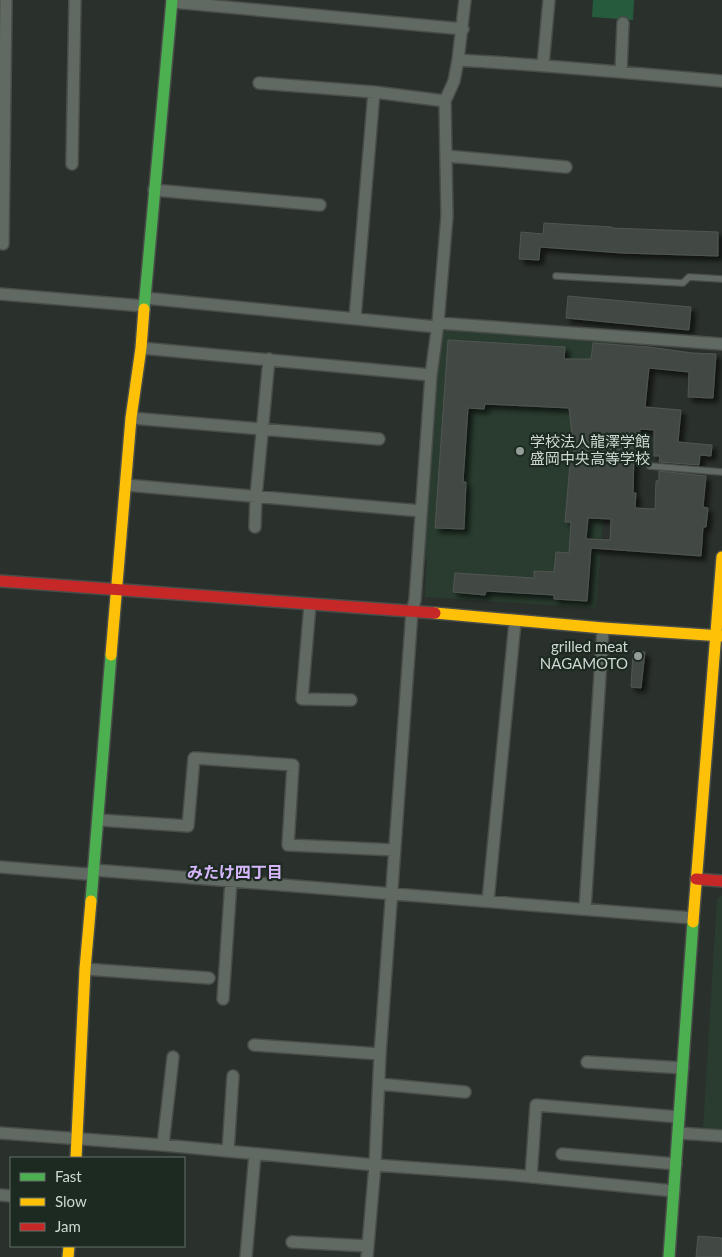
<svg xmlns="http://www.w3.org/2000/svg" width="722" height="1257" font-family="Lato,'Noto Sans JP',sans-serif">
  <style>
    .built { fill: #293c2f }
    .green { fill: #265c3d }
    .building { fill: #434944; stroke: #505652; fill-rule: evenodd; filter: url(#shadow) }
    .lines { fill: none; stroke-linecap: round; stroke-linejoin: round }
    .lane-casing { stroke: #494d4a; stroke-width: 8 }
    .street-casing { stroke: #494d4a; stroke-width: 14 }
    .fast-casing { stroke: #494d4a; stroke-width: 14 }
    .slow-casing { stroke: #494d4a; stroke-width: 14 }
    .jam-casing { stroke: #494d4a; stroke-width: 14 }
    .lane { stroke: #606962; stroke-width: 5.5 }
    .street { stroke: #606962; stroke-width: 11 }
    .fast { stroke: #4caf50; stroke-width: 11 }
    .slow { stroke: #ffc107; stroke-width: 11 }
    .jam { stroke: #c62828; stroke-width: 11 }
    .poi-dot { fill: #959d98; stroke: #1c2a21; stroke-width: 2 }
    .labels { text-anchor: middle; stroke-width: 4.5; stroke-linejoin: round; paint-order: stroke }
    .poi-label { font-size: 15px; fill: #cfd8d2; stroke: #1c2a21; text-anchor: start }
    .neighbourhood-label { font-size: 16px; font-weight: bold; fill: #d7b7fc; stroke: #1c2a21 }
  </style>
  <defs>
    <filter id="shadow"><feDropShadow dx="4.5" dy="4.5" stdDeviation="2.5" flood-color="#0009"/></filter>
  </defs>
  <rect width="100%" height="100%" fill="#2a302b"/>
  <path class="built" d="M449 328 618 343 596 608 425 597 427 559H423L440 336Z
    M722 895V1130L703 1128 717 899Z"/>
  <path class="green" d="M593 0H634L633 20 592 17Z"/>
  <path class="building" d="M544 223 612 227V228L718 232V256L622 253 540 247 539 260 519 259 521 232 543 234Z
    M568 296 691 307 689 330 566 318Z
    M448 340 565 347 564 359H591L593 343 649 347 692 353 716 354 713 398 688 397 689 372 649 368 645 407 681 410 678 442 712 445 711 456 700 455 699 465 659 462 660 456H654V430L640 429 639 455 634 456 633 493H636L635 508 655 509 656 481 659 480V471L706 476 703 507 708 508 706 527H703L701 556 591 548 587 601 554 599V595L486 591 485 595 453 592 455 573 534 578V571L554 572 556 552 569 553 571 522H565L571 453H574L569 408 485 404 484 409 468 408 463 482H466L464 529 435 528ZM588 518 611 519 610 540 586 539Z
    M633 651 645 652 641 688 631 687Z
    M698 1236 722 1238V1257H696Z"/>
  <g class="lines">
    <g class="lane-casing">
      <path id="lane" d="M556 276 683 283 689 277 722 279
        M650 466 722 472"/>
    </g>
    <g class="street-casing">
      <path id="street" d="M172 2 463 29
        M458 60C546 65 634 73 722 81
        M543 65 549 0
        M621 71 623 23
        M259 83 374 92 445 101
        M447 156 566 167
        M72 164 75 0
        M154 190 320 205
        M3 244 6 0
        M0 294 144 306
        M145 298 437 327
        M355 318 374 92
        M438 323 722 344
        M141 348 431 375
        M131 418 379 439
        M126 485 421 511
        M255 527 256 496 269 359
        M310 605 302 699 351 700
        M99 820 188 826 194 758 293 765 288 845 395 850
        M0 867 87 874 94 870 693 918
        M488 901 515 622
        M585 909 603 628
        M85 969 209 978
        M223 999 231 881
        M254 1045 380 1054
        M587 1062 683 1068
        M379 1084 465 1092
        M0 1133 163 1145 375 1165 513 1175 674 1191
        M678 1133 722 1136
        M163 1145 173 1057
        M228 1151 233 1076
        M562 1154 676 1164
        M531 1177 536 1105 679 1117
        M0 1195 11 1196
        M292 1242 368 1246
        M246 1257 255 1154
        M367 1257 375 1165 380 1054 412 611 415 600 431 375 438 323 447 216 445 101 454 81 458 60 465 0"/>
    </g>
    <g class="fast-casing">
      <path id="fast" d="M144 309 172 0
        M91 901 111 655
        M669 1257 693 922"/>
    </g>
    <g class="slow-casing">
      <path id="slow" d="M435 613 603 628 722 636
        M111 655 131 418 141 348 144 309
        M693 922 722 557
        M76 1158 85 969 91 901
        M68 1257 69 1246"/>
    </g>
    <g class="jam-casing">
      <path id="jam" d="M0 581 435 613
        M696 879 722 881"/>
    </g>
    <use href="#lane" class="lane"/>
    <use href="#street" class="street"/>
    <use href="#fast" class="fast"/>
    <use href="#slow" class="slow"/>
    <use href="#jam" class="jam"/>
  </g>
  <g class="poi-dot">
    <circle cx="520" cy="451" r="5"/>
    <circle cx="638" cy="656" r="5"/>
  </g>
  <g class="labels">
    <g class="poi-label">
      <text x="530" y="447">学校法人龍澤学館<tspan x="530" dy="17">盛岡中央高等学校</tspan></text>
      <text x="628" y="652" text-anchor="end">grilled meat<tspan x="628" dy="17">NAGAMOTO</tspan></text>
    </g>
    <g class="neighbourhood-label">
      <text x="235" y="878">みたけ四丁目</text>
    </g>
  </g>
  <rect x="10" y="1157" width="175" height="90" fill="#1c2a21" stroke="#647068"/>
  <rect x="20" y="1173" width="25" height="8" fill="#4caf50" stroke="#647068"/>
  <text x="55" y="1182" font-size="15" fill="#cfd8d2">Fast</text>
  <rect x="20" y="1198" width="25" height="8" fill="#ffc107" stroke="#647068"/>
  <text x="55" y="1207" font-size="15" fill="#cfd8d2">Slow</text>
  <rect x="20" y="1223" width="25" height="8" fill="#c62828" stroke="#647068"/>
  <text x="55" y="1232" font-size="15" fill="#cfd8d2">Jam</text>
</svg>
